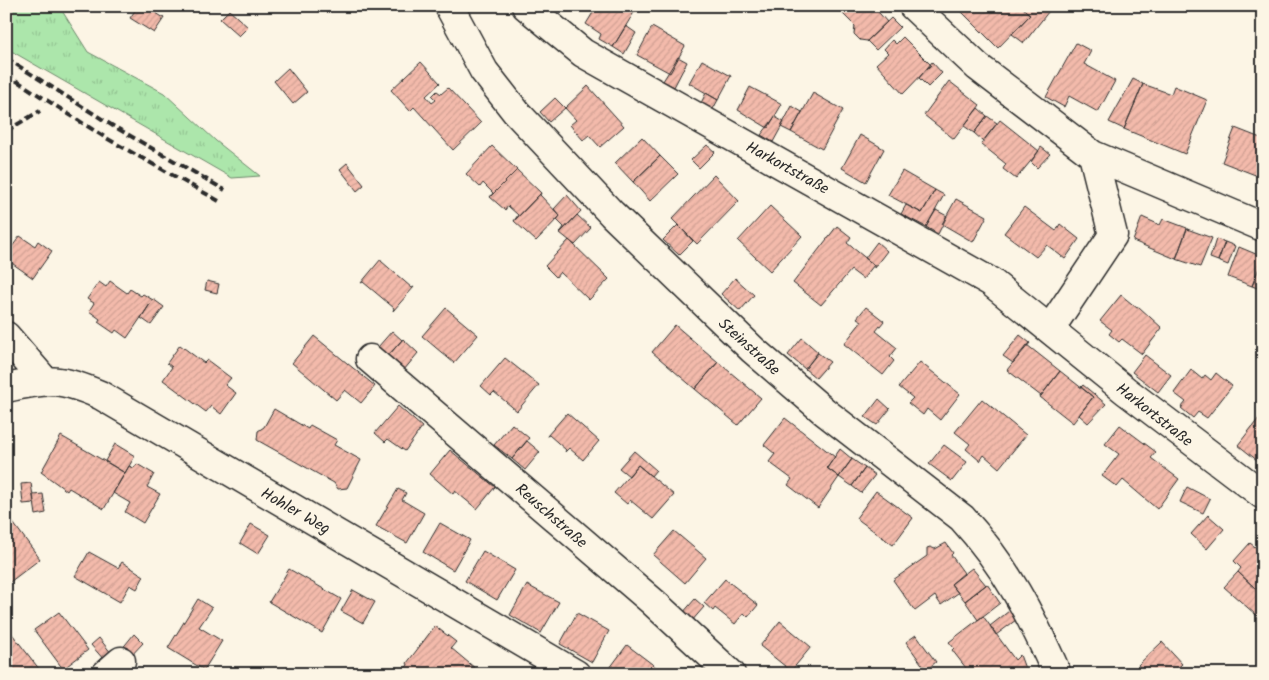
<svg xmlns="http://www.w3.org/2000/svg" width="1269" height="680" font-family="Kalam,sans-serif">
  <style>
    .grass { fill: url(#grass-tufts); stroke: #6c886b }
    .building { fill: url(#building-hatch); stroke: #2b2b2b }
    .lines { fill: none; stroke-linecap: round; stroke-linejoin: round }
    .street-casing { stroke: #2b2b2b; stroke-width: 31 }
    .secondary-casing { stroke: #2b2b2b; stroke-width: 31 }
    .street { stroke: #fcf5e5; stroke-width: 28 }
    .secondary { stroke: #fcf5e5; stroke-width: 28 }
    .rail { stroke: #2b2b2b; stroke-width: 4; stroke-dasharray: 8 4; stroke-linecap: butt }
    .labels { text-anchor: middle; stroke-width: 5; stroke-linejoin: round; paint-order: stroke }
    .street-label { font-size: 16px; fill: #2b2b2b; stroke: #fcf5e5 }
  </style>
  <defs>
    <pattern id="grass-tufts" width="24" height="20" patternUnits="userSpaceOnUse" patternTransform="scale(1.25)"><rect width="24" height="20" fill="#ace6ab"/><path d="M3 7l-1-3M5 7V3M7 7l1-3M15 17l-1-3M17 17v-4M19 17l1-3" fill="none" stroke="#94c593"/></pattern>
    <pattern id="building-hatch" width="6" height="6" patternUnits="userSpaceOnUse" patternTransform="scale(1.25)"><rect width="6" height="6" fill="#f3baab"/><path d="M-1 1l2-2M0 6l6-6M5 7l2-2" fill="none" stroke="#d0a093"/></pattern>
  </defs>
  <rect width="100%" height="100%" fill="#fcf5e5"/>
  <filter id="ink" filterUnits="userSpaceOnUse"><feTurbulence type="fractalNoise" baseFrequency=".02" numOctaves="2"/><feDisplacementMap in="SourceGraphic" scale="10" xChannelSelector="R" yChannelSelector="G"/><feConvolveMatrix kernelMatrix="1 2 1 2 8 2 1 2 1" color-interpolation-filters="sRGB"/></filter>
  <g filter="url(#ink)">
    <path class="grass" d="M6 6H59L88 52 164 93 216 141 260 176 232 178 6 48Z"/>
    <path class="building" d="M138 6H145L164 18 154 33 130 18Z
      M597 6H631L636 9 613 47 599 39 601 34 586 24Z
      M851 6H873L887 22 867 41 860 40 854 34 855 26 843 14Z
      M956 6H1021L1030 15 998 48Z
      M1021 6 1052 7 1024 43 1012 34 1030 15Z
      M229 10 248 27 239 36 220 19Z
      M891 18 900 27 876 50 867 41Z
      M626 26 636 33 624 54 613 47Z
      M652 27 685 46 670 73 637 55Z
      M903 37 931 65 903 94 876 64 888 53 884 49 892 40 896 44Z
      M1076 43 1091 51 1084 64 1115 81 1098 112 1069 96 1064 107 1046 97Z
      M678 57 687 62 674 87 663 81Z
      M702 60 731 76 718 100 689 83Z
      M421 62 440 83 426 96 432 103 436 100 432 96 437 91 441 94 448 88 481 123 453 150 414 107 410 111 391 90Z
      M932 62 942 73 928 87 919 78Z
      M288 68 307 92 293 104 274 81Z
      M1133 79 1143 84 1124 129 1109 122Z
      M949 81 980 105 954 139 924 115Z
      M1143 84 1171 94 1174 86 1207 100 1185 154 1124 129Z
      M588 86 624 126 600 147 589 135 583 140 570 125 576 120 565 108Z
      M750 87 782 104 768 128 738 110Z
      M706 93 718 100 713 109 701 103Z
      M813 93 843 110 822 149 791 132Z
      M555 98 565 108 549 122 540 112Z
      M792 106 802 112 791 132 781 127Z
      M978 108 987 116 974 133 964 126Z
      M987 116 997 123 983 141 974 133Z
      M775 117 784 122 773 142 761 135Z
      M1000 120 1039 151 1016 179 1003 169 1006 164 981 144Z
      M1235 128 1263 139V178L1222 162Z
      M860 135 884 149 866 182 842 168Z
      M642 137 660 156 633 182 615 163Z
      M707 145 715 152 699 168 691 160Z
      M492 146 517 170 490 197 493 193 483 183 480 187 466 174Z
      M1041 147 1050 154 1037 168 1031 162Z
      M660 156 678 174 650 201 633 182Z
      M347 163 364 185 357 191 340 169Z
      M517 170 541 193 514 221 518 215 508 206 505 210 490 197Z
      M902 171 935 190 922 213 888 195Z
      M714 175 739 201 697 244 672 219Z
      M935 190 944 195 926 227 901 214 906 205 922 213Z
      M541 193 540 195 560 216 536 241 514 221Z
      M567 195 581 211 560 233 564 227 557 220 560 216 554 209Z
      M956 199 987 216 973 242 942 224Z
      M770 206 802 236 770 271 738 241Z
      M1024 207 1056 231 1060 224 1079 239 1065 259 1047 245 1036 257 1004 233Z
      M936 210 947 216 938 234 926 227Z
      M577 215 591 228 575 245 560 233Z
      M1142 217 1160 225 1163 219 1187 228 1176 259 1133 241Z
      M678 225 693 241 679 255 663 240Z
      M837 226 851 237 847 243 874 265 863 279 851 270 821 305 793 283Z
      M1187 229 1212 238 1200 267 1176 259Z
      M20 236 35 246 38 241 52 251 33 278 6 259V255Z
      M1216 239 1225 242 1218 261 1210 258Z
      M569 240 609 279 589 300 560 272 556 277 545 266Z
      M877 242 887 251 874 268V265L865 258Z
      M1225 242 1235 246 1228 265 1218 261Z
      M1239 247 1263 257 1252 286 1228 277Z
      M1263 258V290L1252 286Z
      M381 259V261L412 288 414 287 393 311 394 308 363 282 361 283Z
      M735 278 754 295 740 311 721 294Z
      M110 281 127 293 130 289 141 296 143 294 153 300 127 338 116 330 114 333 98 322 100 319 89 311 94 303 87 299 99 282 106 287Z
      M207 281 219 284 217 293 205 290Z
      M1121 295 1137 308 1139 307 1162 328 1142 354 1122 339 1119 342 1109 334 1112 330 1100 321Z
      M153 299 164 307 151 325 141 318Z
      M866 307 884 321 876 331 897 348 890 357 894 361 883 375 844 344 862 321 857 318Z
      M446 308 478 335 454 363 422 336Z
      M675 325 718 362 695 389 652 352Z
      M392 331 402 340 388 356 378 347Z
      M1020 335 1030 343 1013 363 1003 356Z
      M314 336 375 386 361 403 345 390 336 400 292 363Z
      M802 338 818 352 805 369 788 355Z
      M403 339 418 353 404 370 388 356Z
      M180 345 204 363 207 360 231 378 225 385 236 393 221 414 211 406 206 412 163 380 172 367 167 363Z
      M1027 345 1060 371 1041 396 1007 370Z
      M818 353 830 362 816 378 805 369Z
      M1145 355 1171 375 1158 392 1132 372Z
      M505 358 539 385 517 411 494 392 491 395 481 386Z
      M718 362 761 398 738 425 695 389Z
      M920 362 960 394 940 420 927 409 923 415 908 403 913 398 899 387Z
      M1191 370 1202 379 1205 375 1211 380 1216 373 1232 386 1207 418 1198 412 1193 418 1181 408 1186 402 1174 393Z
      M1060 371 1093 397 1073 423 1040 397Z
      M1083 385 1106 404 1088 423 1079 415 1093 397 1081 387Z
      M879 399 890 409 877 425 865 417Z
      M982 399 1026 435 999 468 984 455 980 461 966 449 970 444 955 432Z
      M398 406 422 427 405 451 388 439 385 442 375 433Z
      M274 409 308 429 310 425 337 440 334 445 361 460 347 488 338 489 334 483 257 440 258 431 264 427Z
      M567 413 599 441 583 460 569 448 565 452 566 450 549 435 547 436Z
      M785 418 835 457 827 468 839 477 818 508 788 485 792 479 769 462 775 454 764 445Z
      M1259 418 1263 421V465L1238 445Z
      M512 424 529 438 512 459 494 445Z
      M1120 425 1156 452 1151 458 1179 479 1157 509 1123 480 1117 487 1102 476 1119 454 1105 444Z
      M61 436 125 473 104 509 69 488 67 491 41 472Z
      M527 441 540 452 525 470 512 459Z
      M115 444 135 456 125 473 105 461Z
      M944 445 967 462 952 481 929 464Z
      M840 449 852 459 839 477 827 468Z
      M450 450 495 487 477 509 455 491 453 494 430 474Z
      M634 451 656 470 651 476 638 465 629 476 619 468Z
      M852 459 865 468 852 486 839 477Z
      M137 464 154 474 147 487 160 494 143 523 125 512 130 503 113 493 129 466 134 468Z
      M638 465 674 495 653 519 630 500 627 504 614 493Z
      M865 468 875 475 861 493 852 486Z
      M31 483 34 503 23 504 21 484Z
      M1187 487 1210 499 1203 513 1180 502Z
      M398 489 406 493 402 500 424 513 407 543 376 526Z
      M876 491 913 518 893 545 856 518Z
      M43 494 46 513 36 515 33 495Z
      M1208 515 1224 529 1207 549 1191 534Z
      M8 516 40 559 6 585V517Z
      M440 523 470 540 453 570 423 552Z
      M251 524 270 535 258 554 240 543Z
      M674 531 706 558 685 583 653 555Z
      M946 543 953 553 951 555 964 573 951 584 958 593 941 605 935 596 915 611 893 580 927 556V548L930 547 935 549Z
      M1250 543 1263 553V582L1256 589 1238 572 1241 568 1234 561Z
      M483 551 515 570 497 600 465 581Z
      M89 552 118 568 122 562 144 576 137 589 130 585 120 602 75 576Z
      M972 568 986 585 965 601 951 584Z
      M289 569 341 599 322 633 269 602Z
      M1238 572 1256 589 1263 582V621L1224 587Z
      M725 579 758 605 748 617 744 613 735 624 715 608 713 611 704 603Z
      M987 584 1000 603 978 620 965 601Z
      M527 585 559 602 541 633 510 615Z
      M353 590 375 602 363 623 341 611Z
      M198 599 212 608 199 627 222 641 204 670 168 648Z
      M695 599 704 607 691 622 682 614Z
      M1009 611 1016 620 996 635 990 626Z
      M59 612 88 650 63 669 34 630Z
      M577 613 609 631 592 662 560 644Z
      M983 616 1015 660 1020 655 1027 674H957L966 668 952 650 954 648 949 642Z
      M780 621 811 647 791 671 760 646Z
      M6 626 43 674H6V669L10 667 6 663Z
      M435 626 456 642 451 648 482 674 402 672 408 665 407 663Z
      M134 634 143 643 129 658 121 650Z
      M916 635 936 662 926 670 906 642Z
      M99 638 112 654 105 661 91 645Z
      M1162 642 1182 664 1179 667 1185 674H1147L1138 665Z
      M627 645 656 667 651 674 607 672Z"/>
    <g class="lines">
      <g class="street-casing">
        <path id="street" d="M449 6 484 71 516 112 612 214 753 350 825 412 962 518C1006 566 1031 615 1057 674
          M526 6 583 53 991 282 1126 391 1263 495
          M913 6 978 67 1093 155 1263 227
          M1050 329 1113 235 1093 155
          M370 359 653 602 731 674
          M106 674 121 661"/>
      </g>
      <g class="secondary-casing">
        <path id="secondary" d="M6 336 44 380
          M6 388C48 379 60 377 100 395L576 674"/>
      </g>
      <use href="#street" class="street"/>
      <use href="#secondary" class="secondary"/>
      <path class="rail" d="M6 58 113 126 225 190
        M6 74 106 138 219 201
        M6 131 40 111"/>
    </g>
  </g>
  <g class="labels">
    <g class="street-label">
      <text transform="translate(788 167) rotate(29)" y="6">Harkortstraße</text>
      <text transform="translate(750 346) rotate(42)" y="6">Steinstraße</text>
      <text transform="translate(1155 414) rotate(38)" y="6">Harkortstraße</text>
      <text transform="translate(296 510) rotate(30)" y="6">Hohler Weg</text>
      <text transform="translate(552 515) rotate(41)" y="6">Reuschstraße</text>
    </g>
  </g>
  <rect width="1269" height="680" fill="none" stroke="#fcf5e5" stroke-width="25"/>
  <rect x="12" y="12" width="1244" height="655" fill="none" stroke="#2b2b2b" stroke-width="2" filter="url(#ink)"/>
</svg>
